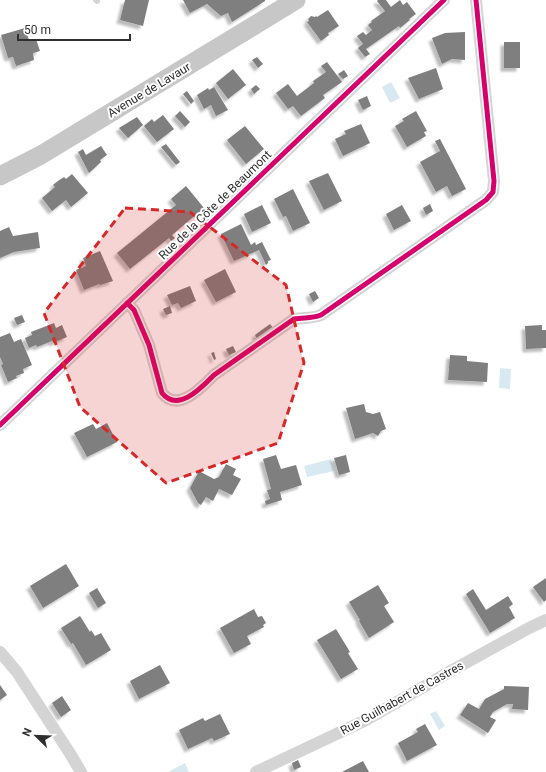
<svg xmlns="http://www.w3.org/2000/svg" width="546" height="772" font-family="Roboto,sans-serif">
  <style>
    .water { fill: #d9e9f2 }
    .building { fill: #7f7f7f; filter: url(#shadow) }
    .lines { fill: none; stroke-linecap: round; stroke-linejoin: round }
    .service { stroke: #d4d4d4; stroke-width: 6 }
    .minor { stroke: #d4d4d4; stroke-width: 12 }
    .primary { stroke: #c7c7c7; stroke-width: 19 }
    .cycleway-casing { stroke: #fff; stroke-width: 8 }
    .cycleway { stroke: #d6006c; stroke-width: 5 }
    .marked { fill: #d62828; fill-opacity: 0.2; stroke: #d62828; stroke-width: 3; stroke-dasharray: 8 5; stroke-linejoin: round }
    .labels { text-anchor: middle; stroke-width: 4; stroke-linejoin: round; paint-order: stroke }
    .street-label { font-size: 12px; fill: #2f2f2f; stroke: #fff }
  </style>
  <defs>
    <filter id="shadow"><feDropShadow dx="-3.5" dy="3.5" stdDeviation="1" flood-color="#0004"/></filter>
  </defs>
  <rect width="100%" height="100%" fill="#fff"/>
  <path class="water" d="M391 82 400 98 390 103 382 87Z
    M500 368 511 369 510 389 499 388Z
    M331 459 334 471 307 477 304 466Z
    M436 711 445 726 439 730 430 714Z
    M185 763 189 772H168Z"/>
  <path class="building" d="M125 0H149L143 26 120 20Z
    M183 0H265V1L232 22 228 13 221 16 207 4 190 13Z
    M378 0H386L391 7 400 0 403 5 407 2 416 14 409 19 410 20 400 28 399 26 366 49 370 54 365 57 358 48 363 44 357 36 363 32 366 35 372 30 368 25 372 22 371 21 385 11 377 1Z
    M328 10 339 26 328 33 329 35 321 41 307 22 309 21 308 19 311 16 315 17 316 16 317 17Z
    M25 28 29 40 36 39 40 51 33 53 34 60 16 66 13 57 8 58 1 35Z
    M465 32V60L452 59 442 64 432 38 445 33Z
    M504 42H520V68H504Z
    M257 57 263 64 258 68 252 60Z
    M327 62 342 82 323 95 325 98 301 116 293 106 288 109 276 93 288 84 297 96 314 83 313 81 326 72 321 66Z
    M436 68 443 89 419 99 408 78Z
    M233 69 246 85 228 99 216 83Z
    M344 70 348 76 343 79 338 74Z
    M256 85 260 89 254 94 251 89Z
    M214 87 228 110 216 116 211 105 204 109 197 95 208 88 209 90Z
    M187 91 194 101 191 104 183 94Z
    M367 96 371 106 363 110 358 100Z
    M180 111 190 122 185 127 175 116Z
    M416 111 427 131 424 132 426 136 407 147 395 126 404 121 402 119Z
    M163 115 174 129 157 142 144 126 152 119 154 122Z
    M137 117 143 125 128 138 119 128Z
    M361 124 370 143 343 156 335 139 346 134 344 131Z
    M245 126 264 149 246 164 227 140Z
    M440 139 466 189 452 196 447 186 436 192 420 162 440 151 435 141Z
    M166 144 180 162 176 165 161 147Z
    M101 146 107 155 100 160 101 162 89 173 78 152 83 149 86 155Z
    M328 173 342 201 324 210 309 181Z
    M72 174 88 193 71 207 66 200 52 211 42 198 55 187 53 185 58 181 64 177 66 179Z
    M186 186 204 208 172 235 175 238 171 241 169 238 130 269 117 253 176 205 171 199Z
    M293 189 310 223 293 231 286 216 283 217 274 199Z
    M430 204 433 211 426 215 423 208Z
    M262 205 271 223 252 232 244 214Z
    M402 205 411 221 394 230 386 214Z
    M241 224 251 245 255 242 256 245 262 242 271 260 268 261V263L266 265 259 250 234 261 221 234Z
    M9 227 13 236 38 232 40 248 14 252 0 258V231Z
    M100 251 113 281 100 285 99 284 84 290 76 270 86 266 83 258Z
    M225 269 236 292 216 302 204 280Z
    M190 286 196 301 181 308 178 303 172 305 167 295Z
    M315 291 319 298 313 302 309 294Z
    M170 306 172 313 166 315 163 309Z
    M22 315 25 322 17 325 14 318Z
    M54 323 56 328 62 325 67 337 53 343 52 341 37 347 36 345 29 348 25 338 32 335 31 332Z
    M270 324 274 329 258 341 255 335Z
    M542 325V330H546V348L526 349 525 326Z
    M10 333 14 342 21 339 32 365 23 369 24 373 16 376 17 378 8 382 1 365 3 364 0 357V337Z
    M233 346 236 352 229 355 226 349Z
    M214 352 216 359 214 360 211 353Z
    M450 355 467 356V361L488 363 487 382 448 380Z
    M364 404 366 412 373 414 380 412 386 429 381 431 378 436 373 433 355 439 346 408Z
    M107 423 117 442 87 457 74 433 93 424 96 429Z
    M276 455 281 469 296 465 302 485 280 492 282 500 266 505 265 501 270 499 267 490 271 489 263 459Z
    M346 455 350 472 339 475 334 458Z
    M226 464 236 469 233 475 241 479 232 495 219 489 213 501 206 497 201 505 198 503 190 488 199 471 214 479 219 477Z
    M66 564 79 586 43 608 30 586Z
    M546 578V600L544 602 533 587Z
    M378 585 389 603 384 606 394 622 369 638 359 621 360 620 349 602Z
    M97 588 106 603 98 608 89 593Z
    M473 589 486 610 508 596 513 604 509 607 515 618 490 633 466 594Z
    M254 609 258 617 262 616 266 623 263 625 264 627 247 636 251 644 234 653 220 628Z
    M80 616 90 632 91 630 95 636 101 633 111 650 86 665 73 643 71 644 61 628Z
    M336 629 350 652 348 653 358 669 341 679 317 640Z
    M160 665 170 683 139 699 130 681Z
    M0 685 7 695 0 700Z
    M504 686 529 687 528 710 512 709 513 704H507L493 712 490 717 496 720 488 733 460 715 468 703 479 709 485 699 504 689Z
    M62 696 71 710 61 717 52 703Z
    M220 714 230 734 214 741 212 738 188 749 179 730 203 718 205 721Z
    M425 724 437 745 407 761 398 743 418 732 416 729Z
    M298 760 301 767 294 770 292 763Z
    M363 761 369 772H342Z"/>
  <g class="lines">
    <path class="service" d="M96 0 97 1"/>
    <path class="minor" d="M127 303 134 310 149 345 162 393C178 413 201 388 214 375L294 319C304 317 311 319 321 315L486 200 493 192 494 181 476 0
      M0 425 444 0
      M0 652 17 672 71 755 81 772
      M256 772 366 720 451 671 529 628 546 620"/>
    <path class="primary" d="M0 176 41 155 296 0"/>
    <g class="cycleway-casing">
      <path id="cycleway" d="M127 303 134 310 149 345 162 393C178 413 201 388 214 375L294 319C304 317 311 319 321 315L486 200 493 192 494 181 476 0
        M0 425 444 0"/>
    </g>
    <use href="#cycleway" class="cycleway"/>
  </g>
  <path class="marked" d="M125 208 190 212 286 285 304 363 278 443 166 483 80 407 44 313Z"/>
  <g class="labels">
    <g class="street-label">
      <text transform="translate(149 90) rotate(-31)" y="4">Avenue de Lavaur</text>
      <text transform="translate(215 205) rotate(-44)" y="4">Rue de la Côte de Beaumont</text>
      <text transform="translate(402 698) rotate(-29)" y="4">Rue Guilhabert de Castres</text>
    </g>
  </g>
  <g transform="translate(36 736) rotate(293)" stroke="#ffffff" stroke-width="3" paint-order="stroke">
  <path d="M0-3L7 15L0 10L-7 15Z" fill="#2f2f2f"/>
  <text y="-6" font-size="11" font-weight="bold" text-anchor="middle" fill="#2f2f2f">N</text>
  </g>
  <path d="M18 34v6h112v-6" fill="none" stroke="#2f2f2f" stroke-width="2"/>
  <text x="24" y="34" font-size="12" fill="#2f2f2f" stroke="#ffffff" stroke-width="3" paint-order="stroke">50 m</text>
</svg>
